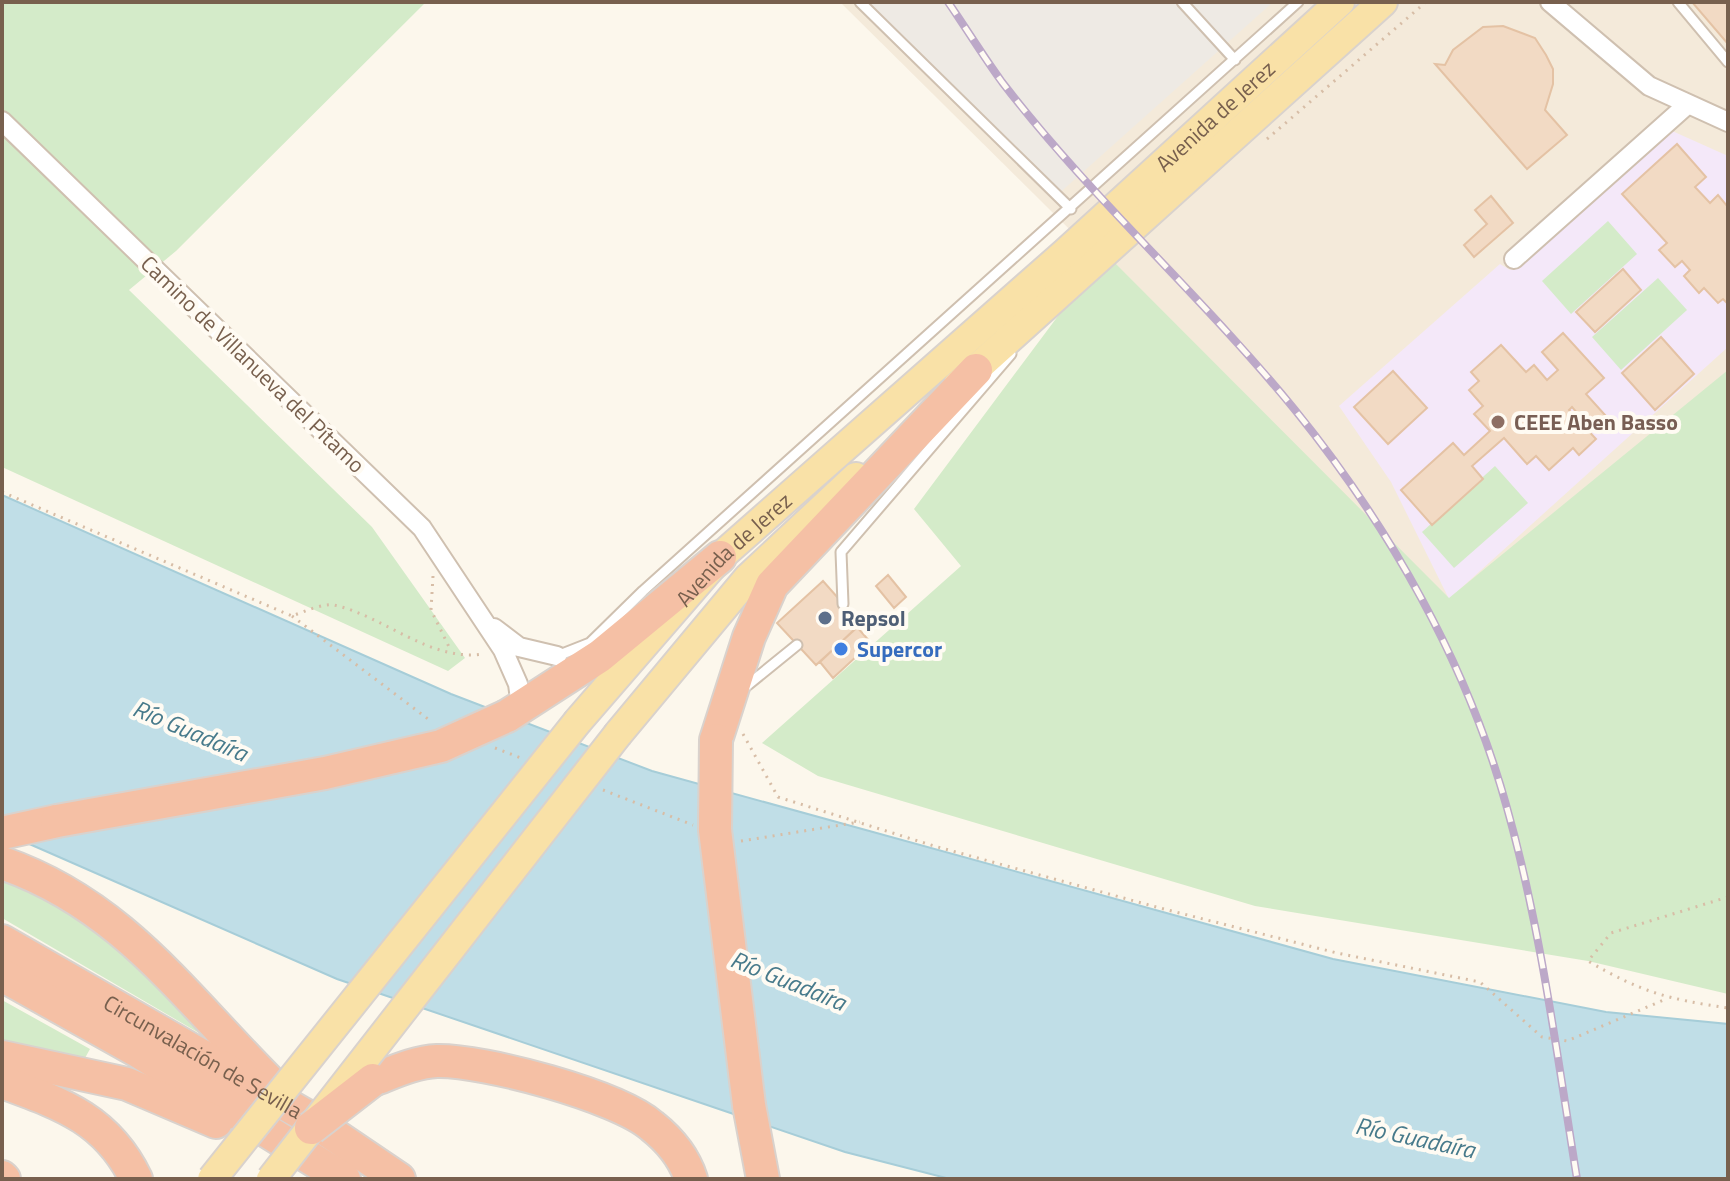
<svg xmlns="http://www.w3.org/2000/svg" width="1730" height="1181" font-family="'Titillium Web',sans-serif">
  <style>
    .residential { fill: #f4eada }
    .industrial { fill: #eeeae4 }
    .education { fill: #f4e8f9 }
    .green { fill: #d4ebc9 }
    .water { fill: #c0dee7; stroke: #a6cdd8; stroke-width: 2 }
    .building { fill: #f2dac4; stroke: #e4c2a4; stroke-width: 2 }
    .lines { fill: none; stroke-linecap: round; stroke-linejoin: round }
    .lane-casing { stroke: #cfc0b0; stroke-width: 13 }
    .street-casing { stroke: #cfc0b0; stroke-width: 22 }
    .primary-casing { stroke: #d9d2cd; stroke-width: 32 }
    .highway-casing { stroke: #d9d2cd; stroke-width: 36 }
    .path { stroke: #d7bda6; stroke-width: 3; stroke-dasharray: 2 6; stroke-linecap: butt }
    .lane { stroke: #fff; stroke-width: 9 }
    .street { stroke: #fff; stroke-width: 18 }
    .primary { stroke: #f9e1a7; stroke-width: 28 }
    .highway { stroke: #f5c0a5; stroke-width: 32 }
    .rail-casing { stroke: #bca8c8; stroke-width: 8 }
    .rail { stroke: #fffbf3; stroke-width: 5; stroke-dasharray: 15; stroke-linecap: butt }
    .primary-bridge-casing { stroke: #d9d2cd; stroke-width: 32; stroke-linecap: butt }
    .highway-bridge-casing { stroke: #d9d2cd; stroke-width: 36; stroke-linecap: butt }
    .primary-bridge { stroke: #f9e1a7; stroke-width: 28 }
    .highway-bridge { stroke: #f5c0a5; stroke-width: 32 }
    .education-dot { fill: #8d6e63; stroke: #fffbf3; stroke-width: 3 }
    .service-dot { fill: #5c6f8a; stroke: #fffbf3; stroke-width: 3 }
    .shop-dot { fill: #3f7fe0; stroke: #fffbf3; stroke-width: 3 }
    .labels { text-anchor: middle; stroke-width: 8; stroke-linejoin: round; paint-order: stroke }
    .street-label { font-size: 22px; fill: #78604e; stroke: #fffbf3 }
    .education-label { font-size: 22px; font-weight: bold; fill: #785e54; stroke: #fffbf3; text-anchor: start }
    .service-label { font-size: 22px; font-weight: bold; fill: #4e5e75; stroke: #fffbf3; text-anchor: start }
    .shop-label { font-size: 22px; font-weight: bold; fill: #366cbe; stroke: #fffbf3; text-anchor: start }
    .water-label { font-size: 24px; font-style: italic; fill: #477a8b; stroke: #fffbf3 }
  </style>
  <rect width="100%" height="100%" fill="#fcf7ec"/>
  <path class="residential" d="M840 2H1728V378L1457 613Z"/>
  <path class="industrial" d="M855 2H1273L1055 197Z"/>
  <path class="education" d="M1670 130 1728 156V347L1449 599 1391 482 1339 406 1500 264 1510 270 1521 264Z"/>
  <path class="green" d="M2 2H426L176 251 129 290 372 527 465 658 448 671 2 467Z
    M1608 221 1637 254 1571 314 1542 281Z
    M1105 253 1449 598 1728 370V994L1588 961 1255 906 818 776 762 743 961 566 914 509Z
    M1658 278 1687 310 1621 370 1592 337Z
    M1495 466 1528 503 1454 568 1422 532Z
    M2 872 90 917 223 1047 2 918Z
    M2 1000 90 1049 85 1058 2 1045Z"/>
  <path class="water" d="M2 495 451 694 652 771 1333 959 1606 1012 1728 1024V1179H950L845 1152 337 979 2 832Z"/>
  <path class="building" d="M1692 2H1728V44Z
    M1503 26 1535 38 1546 55 1553 69V84L1545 110 1567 135 1527 169 1435 64 1445 65 1453 50 1483 27Z
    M1677 144 1706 177 1695 187 1710 203 1718 195 1728 207V304L1723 299 1718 303 1704 288 1699 293 1684 276 1690 270 1682 261 1675 267 1659 250 1667 243 1622 194Z
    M1491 196 1513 223 1474 257 1464 245 1487 224 1475 210Z
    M1623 269 1641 290 1595 332 1576 312Z
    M1563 333 1604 378 1586 394 1605 415 1591 429 1572 407 1569 410 1596 439 1579 455 1573 448 1549 470 1536 456 1527 464 1504 438 1472 466 1483 479 1432 525 1401 490 1453 443 1464 455 1490 431 1474 414 1483 406 1469 390 1479 381 1471 372 1501 345 1526 372 1534 365 1547 380 1558 370 1542 352Z
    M1661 337 1694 374 1655 410 1622 373Z
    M1393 371 1427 408 1388 444 1354 407Z
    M888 575 906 597 894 608 876 586Z
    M823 581 861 624 816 665 777 623Z
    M857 627 871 643 833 678 820 662Z"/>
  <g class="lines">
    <g class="lane-casing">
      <path id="lane" d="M860 2 1071 209
        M1182 2 1235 60
        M1678 2 1728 62
        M843 604 841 552 1011 354
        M557 656 590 643 643 591 1298 2
        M744 688 797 645"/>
    </g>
    <g class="street-casing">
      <path id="street" d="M1550 2 1649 86 1728 122
        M2 121 422 528 503 650 518 684 520 699 512 710
        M1514 259 1688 104
        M494 628 519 647 557 656"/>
    </g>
    <g class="primary-casing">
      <g id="primary">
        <path d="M958 385 1383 2"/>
        <path id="s1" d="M578 721 720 557 1065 253 1340 2"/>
        <path d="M618 734 748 578 856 477"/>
      </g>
    </g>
    <g class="highway-casing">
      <g id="highway">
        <path d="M507 716 600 656 720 557"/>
        <path d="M716 740 749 637 772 585 976 370"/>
        <path d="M2 833 57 821"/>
        <path d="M2 863C121 904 184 996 269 1081"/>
        <path id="s2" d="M2 941 303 1114 399 1179"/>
        <path d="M2 975 136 1050 344 1179"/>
        <path d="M2 1057 127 1084 216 1122"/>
        <path d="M373 1080C394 1072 415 1062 437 1061 484 1060 618 1096 652 1126 671 1141 684 1157 691 1179"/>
        <path d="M2 1082C62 1104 107 1119 136 1179"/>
        <path d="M749 1105 763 1179"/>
        <path d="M2 1177 4 1179"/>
      </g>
    </g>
    <path class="path" d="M1267 139 1426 2
      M2 492 292 616C303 612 323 603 334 605 384 616 430 662 483 654
      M433 576 431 610 451 651
      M292 616 432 722
      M743 734 778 797 934 846 1160 908 1337 953 1480 982 1542 1037 1567 1041 1666 999
      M495 748 521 758
      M603 790 693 825
      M741 841 860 822
      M1728 897 1611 933 1588 961C1641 992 1667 999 1728 1008"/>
    <use href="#lane" class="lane"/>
    <use href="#street" class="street"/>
    <use href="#primary" class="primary"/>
    <use href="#highway" class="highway"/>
    <g class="rail-casing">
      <path id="rail" d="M948 2C966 28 983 56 1002 82 1091 198 1202 296 1295 410 1389 526 1467 663 1507 808 1541 929 1557 1055 1577 1179"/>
    </g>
    <use href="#rail" class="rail"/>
    <g class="primary-bridge-casing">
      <path id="primary-bridge" d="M212 1179 578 721
        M271 1179 618 734"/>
    </g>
    <g class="highway-bridge-casing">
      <path id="highway-bridge" d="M716 740 715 830 749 1105
        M57 821 325 773 441 746 507 716
        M311 1128 373 1080"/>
    </g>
    <use href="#primary-bridge" class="primary-bridge"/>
    <use href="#highway-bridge" class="highway-bridge"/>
  </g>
  <circle class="education-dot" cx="1498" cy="422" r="8"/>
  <circle class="service-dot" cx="825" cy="618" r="8"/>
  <circle class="shop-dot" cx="841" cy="649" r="8"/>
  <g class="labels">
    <g class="street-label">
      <text dy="8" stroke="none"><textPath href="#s1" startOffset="880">Avenida de Jerez</textPath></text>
      <text transform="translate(253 364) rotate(44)" y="8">Camino de Villanueva del Pítamo</text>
      <text dy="8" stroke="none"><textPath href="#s1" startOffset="232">Avenida de Jerez</textPath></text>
      <text dy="8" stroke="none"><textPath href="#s2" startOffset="232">Circunvalación de Sevilla</textPath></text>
    </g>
    <g class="education-label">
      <text x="1514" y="430">CEEE Aben Basso</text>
    </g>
    <g class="service-label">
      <text x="841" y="626">Repsol</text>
    </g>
    <g class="shop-label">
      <text x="857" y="657">Supercor</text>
    </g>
    <g class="water-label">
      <text transform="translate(190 731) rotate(23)" y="8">Río Guadaíra</text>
      <text transform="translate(788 981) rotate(22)" y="8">Río Guadaíra</text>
      <text transform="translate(1415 1138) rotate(12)" y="8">Río Guadaíra</text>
    </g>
  </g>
  <rect width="1730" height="1181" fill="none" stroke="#78604e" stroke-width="8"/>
</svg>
